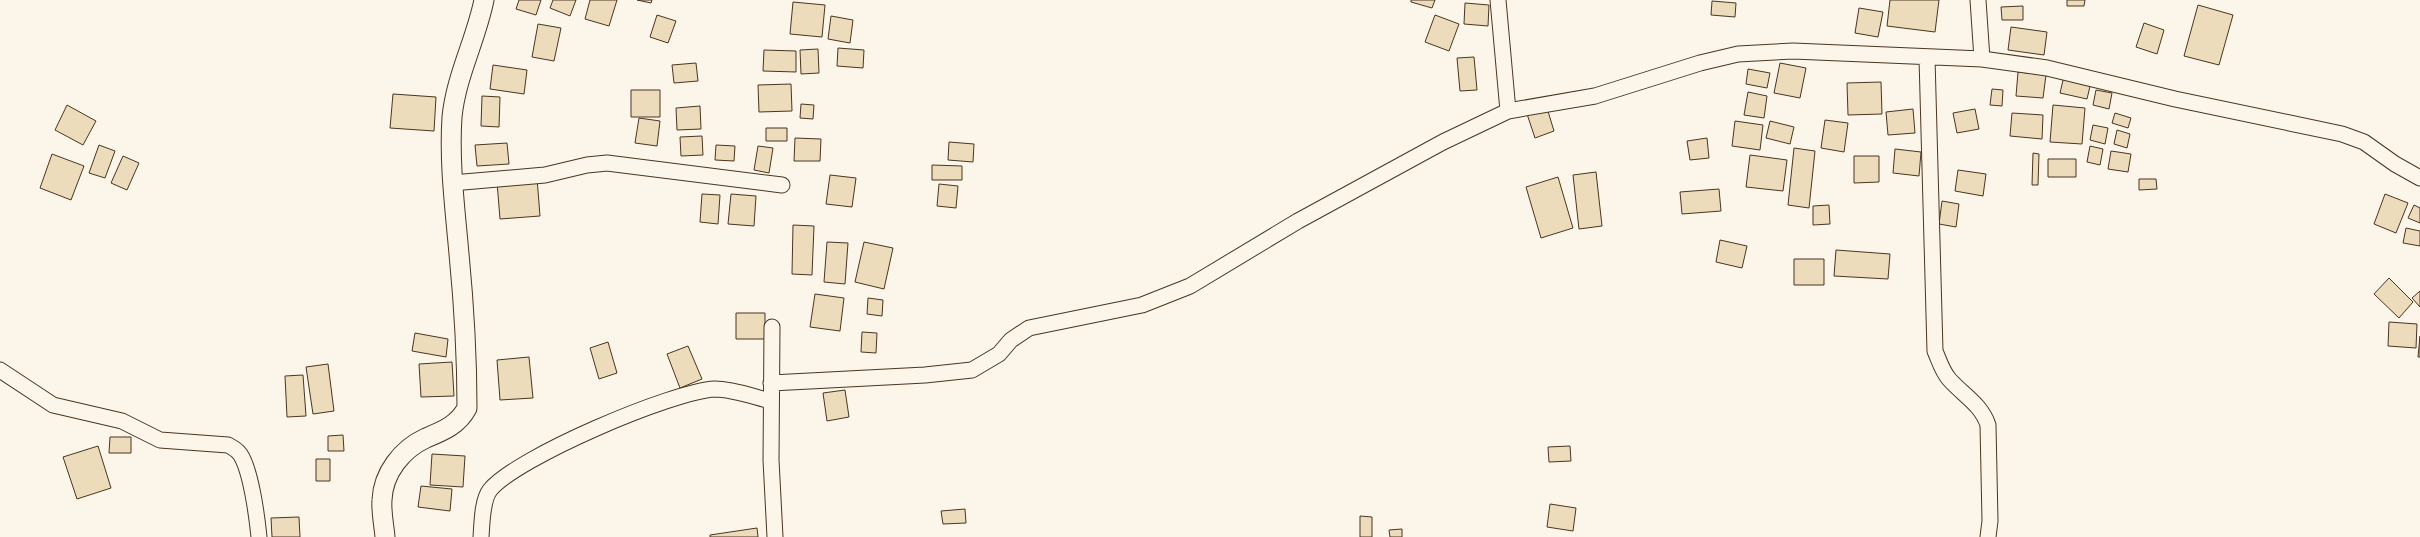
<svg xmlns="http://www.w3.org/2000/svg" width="2420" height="537" font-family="'Varela Round',sans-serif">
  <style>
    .building { fill: #ecdcbc; stroke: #4a3520 }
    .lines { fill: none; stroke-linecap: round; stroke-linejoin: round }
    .minor-casing { stroke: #4a3520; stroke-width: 17 }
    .tertiary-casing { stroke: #4a3520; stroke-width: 21 }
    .minor { stroke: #fbf6e9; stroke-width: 15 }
    .tertiary { stroke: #fbf6e9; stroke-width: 19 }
  </style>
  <rect width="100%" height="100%" fill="#fbf6e9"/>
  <path class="building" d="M519 0H541L536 15 516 9Z
    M553 0H576L570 16 550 8Z
    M590 0H617L609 26 585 19Z
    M637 0H652L651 3Z
    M1411 0H1435L1432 8 1411 2Z
    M1890 0H1939L1935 32 1887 26Z
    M2067 0H2085L2084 6H2067Z
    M1712 1 1736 3 1735 17 1711 15Z
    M793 2 825 5 822 37 790 34Z
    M1465 3 1489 5 1488 26 1464 24Z
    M2198 5 2233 15 2219 65 2184 56Z
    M2023 6V20H2002L2001 7Z
    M1859 8 1883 12 1878 37 1855 33Z
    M657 15 676 21 668 43 650 37Z
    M1435 15 1459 24 1449 51 1425 42Z
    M831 16 853 20 850 43 828 39Z
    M2144 23 2164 30 2157 54 2136 47Z
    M538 24 561 28 554 61 532 57Z
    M2011 27 2047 32 2044 55 2008 50Z
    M838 48 864 50 863 68 837 66Z
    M818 49 819 73 801 74 800 50Z
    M764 50 796 51V72L763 71Z
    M1474 57 1477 90 1460 91 1457 58Z
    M696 63 698 81 674 83 672 65Z
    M1780 63 1806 68 1800 98 1774 93Z
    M493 65 527 70 524 94 490 89Z
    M1748 69 1770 73 1767 88 1746 84Z
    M2018 72 2046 75 2043 98 2016 96Z
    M2064 76 2091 82 2087 99 2060 93Z
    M1881 82 1882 114 1848 115 1847 83Z
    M791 84 792 111 759 112 758 85Z
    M1992 89 2003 90 2002 106 1990 105Z
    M631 90H660V117H631Z
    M2096 90 2112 93 2109 109 2093 105Z
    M1748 92 1767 96 1764 118 1744 115Z
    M393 94 436 97 434 131 390 128Z
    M482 96 500 97 499 127 481 126Z
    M801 104 814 105 813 119 800 118Z
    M67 105 96 121 83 145 55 130Z
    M2053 105 2085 108 2082 144 2050 142Z
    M700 106 701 129 677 130 676 108Z
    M1547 108 1554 131 1535 138 1527 114Z
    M1913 109 1915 133 1888 135 1886 112Z
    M1975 109 1979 129 1957 133 1953 113Z
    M2012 113 2043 115 2042 139 2010 136Z
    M2115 113 2131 118 2128 128 2112 123Z
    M639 118 660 121 657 146 635 143Z
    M1825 120 1848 123 1844 152 1821 148Z
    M1735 121 1763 125 1760 150 1732 146Z
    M1770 121 1794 127 1790 144 1766 138Z
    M2093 125 2108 128 2105 144 2090 140Z
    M766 128H787V141H766Z
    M2117 130 2130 134 2127 148 2114 144Z
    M702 136 703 155 681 156 680 137Z
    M795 138 821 139 820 161H794Z
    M1707 138 1709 158 1690 160 1687 141Z
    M949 142 974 144 973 162 948 160Z
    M507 143 509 164 477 166 475 145Z
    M99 145 115 151 105 178 89 173Z
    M716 145 735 146 734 161 715 160Z
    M758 146 773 148 769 173 754 170Z
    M2090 146 2103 149 2100 165 2087 162Z
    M1794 148 1815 151 1809 208 1788 205Z
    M1895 149 1921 152 1919 176 1893 173Z
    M2111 151 2131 154 2128 172 2108 169Z
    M2033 153 2039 154 2038 185H2032Z
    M52 154 84 166 71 200 40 188Z
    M1750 155 1787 160 1783 191 1746 187Z
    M123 156 139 163 127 190 111 183Z
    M1854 156H1879V182L1854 183Z
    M2048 159H2076V177H2048Z
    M932 165 962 166V180H932Z
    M1958 170 1986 174 1983 196 1955 191Z
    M1596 172 1602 226 1579 229 1573 175Z
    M830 175 856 178 852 207 826 204Z
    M1558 177 1573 228 1541 238 1526 187Z
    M537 178 540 216 500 219 497 182Z
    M2139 179H2156L2157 189 2139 190Z
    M939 184 958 186 956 208 937 206Z
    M1719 189 1721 211 1682 214 1680 192Z
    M702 194 720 195 718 224 700 222Z
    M731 194 756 196 754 226 728 224Z
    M2385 194 2408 203 2396 233 2374 224Z
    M1942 201 1959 204 1956 227 1939 224Z
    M1829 205 1830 224 1813 225V206Z
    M2414 205 2420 208V223L2408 218Z
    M793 225 814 226 812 275 792 274Z
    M2406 228 2420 231V246L2403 243Z
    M1720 240 1747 246 1742 268 1716 262Z
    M827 242 848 243 845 284 824 282Z
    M864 242 893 248 884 289 855 282Z
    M1836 250 1890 254 1888 279 1834 276Z
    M1794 259H1824V285H1794Z
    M2389 278 2413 302 2399 318 2374 294Z
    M2420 291V307L2412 298Z
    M815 294 844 298 840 331 810 327Z
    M868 298 883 300 882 316 867 314Z
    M736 313H765V339H736Z
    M2389 322 2417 324 2416 348 2388 346Z
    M862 332 877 333 876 353 861 352Z
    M415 333 448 339 446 357 412 351Z
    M2420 336V357H2418Z
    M608 342 617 373 599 379 590 348Z
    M688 346 702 379 680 388 667 354Z
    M529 357 533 398 500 400 497 360Z
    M452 362 454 396 421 397 419 364Z
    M328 364 334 411 313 414 306 367Z
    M303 375 306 416 287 417 285 376Z
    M845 390 849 417 827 421 823 393Z
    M343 435 344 451H328V436Z
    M110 437H131V453H109Z
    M98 446 111 488 77 499 63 457Z
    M1570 446 1571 461 1549 462 1548 447Z
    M432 454 465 456 463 487 430 485Z
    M316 459H330V481H316Z
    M421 486 452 489 450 511 418 507Z
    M1550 504 1576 508 1573 531 1547 527Z
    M965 509 966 523 943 524 941 511Z
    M1360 516 1372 517V537H1360Z
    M299 517 300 537H272L271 518Z
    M757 528 758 537H710V535Z
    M1402 529V537H1390L1389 530Z"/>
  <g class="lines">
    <g class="minor-casing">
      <path id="minor" d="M1498 0 1508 111
        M1978 0 1982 59
        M1927 58 1935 351C1939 360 1942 371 1949 379 1963 395 1981 404 1988 425L1990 521 1988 537
        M452 183 545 175 587 165 607 163 782 185
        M772 327 771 460 775 537
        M0 370 53 405 122 421 160 440 228 445C232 447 237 450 240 454 251 470 257 517 259 537
        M771 383 925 375 972 370 999 354 1011 340 1029 328 1142 305 1190 286 1298 221 1443 142 1508 111 1595 96 1700 63 1738 54 1793 51 1982 59 2047 68 2175 99 2342 134 2364 142 2395 164 2420 178
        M481 537C482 524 482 500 490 490 517 457 673 391 715 389 733 389 754 397 771 401"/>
    </g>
    <g class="tertiary-casing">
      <path id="tertiary" d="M385 537C384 525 381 512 382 500 383 473 402 449 426 438 443 431 458 425 467 408 467 356 464 305 459 254 455 208 449 163 452 117 456 76 476 40 484 0"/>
    </g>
    <use href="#minor" class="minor"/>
    <use href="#tertiary" class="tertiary"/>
  </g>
</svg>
